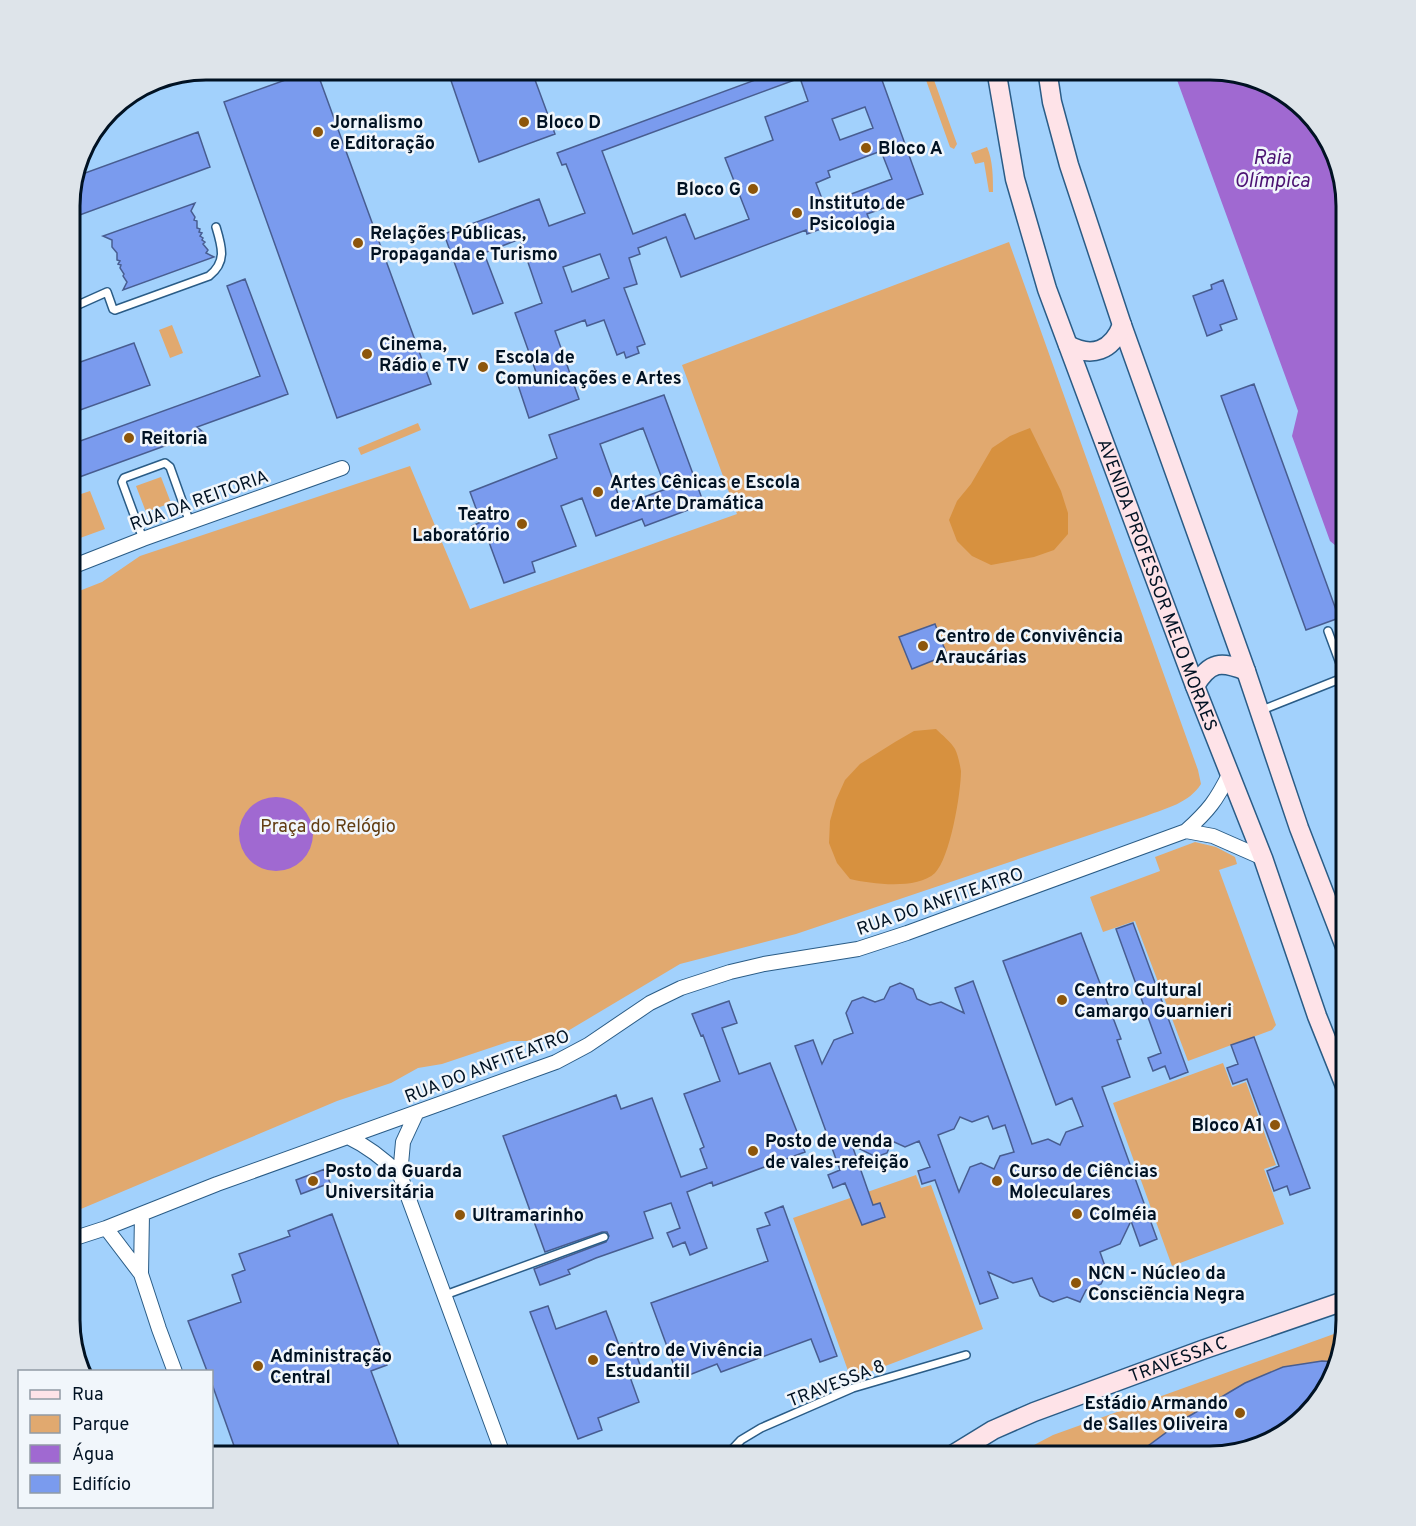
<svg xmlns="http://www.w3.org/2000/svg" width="1416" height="1526" font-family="Overpass,sans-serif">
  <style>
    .built { fill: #a2d1fc }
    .green { fill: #e1a96f }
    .forest { fill: #d7913f }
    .water { fill: #a069d1 }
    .building { fill: #7a9bee; stroke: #485d90; stroke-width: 1.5; fill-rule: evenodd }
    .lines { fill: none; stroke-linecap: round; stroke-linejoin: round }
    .lane-casing { stroke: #2a5c86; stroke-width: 10 }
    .street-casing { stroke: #2a5c86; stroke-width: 16 }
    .secondary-casing { stroke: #2a5c86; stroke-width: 21 }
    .lane { stroke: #fff; stroke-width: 7 }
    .street { stroke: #fff; stroke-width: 14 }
    .secondary { stroke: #fee3e8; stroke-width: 18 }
    .poi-dot { fill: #8d560b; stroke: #f1f6fb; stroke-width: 2 }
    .labels { text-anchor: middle; stroke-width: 5; stroke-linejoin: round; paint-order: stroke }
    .poi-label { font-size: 18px; font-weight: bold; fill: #011223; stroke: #f1f6fb; text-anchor: start }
    .street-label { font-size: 18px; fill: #011223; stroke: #f1f6fb }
    .park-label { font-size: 18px; fill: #623d12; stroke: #f1f6fb }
    .water-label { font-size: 20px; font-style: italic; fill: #4b1272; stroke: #f1f6fb }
    .rim { fill: none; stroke: #011223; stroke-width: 3 }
  </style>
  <rect width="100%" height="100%" fill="#b9d8f5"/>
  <path class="built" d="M205 69H1219L1271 83 1319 122 1347 205V1321L1333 1381 1211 1457H212V1372L86 1371 69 1321V196L83 145 115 103 153 79Z"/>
  <path class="green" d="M922 69H930L957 144 954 149 950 147Z
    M987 147C993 161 993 177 993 192H989L984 162 975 164 971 153Z
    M1009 242 1198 770 1201 784C1189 803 1167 808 1146 816L796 934 680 964 561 1035 541 1041H511L442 1064 418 1068 391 1083 337 1101 69 1214V595L102 582 140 556 410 466 470 609 737 514 682 365Z
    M172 325 183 353 170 358 159 330Z
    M418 423 421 430 361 455 358 448Z
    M161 477 171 503 146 512 136 486Z
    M90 491 105 529 69 542V498Z
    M1195 842 1216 847 1235 857 1237 864 1219 870 1276 1025 1272 1030 1188 1061 1135 921 1103 932 1090 897 1160 871 1155 857Z
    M1223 1063 1232 1087 1246 1082 1276 1165 1264 1169 1284 1224 1172 1266 1113 1103Z
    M916 1175 921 1188 931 1185 983 1329 851 1379 793 1218Z
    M1345 1330 1333 1381 1294 1429 1211 1457H1011L1053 1435Z"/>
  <path class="forest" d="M1030 428 1061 491 1068 513V534L1054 550 1034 557 991 565 972 556 957 541 949 520 957 501 971 484 992 448 1010 436Z
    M936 729C942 735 951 742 955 749 958 755 960 765 961 771 961 793 950 858 935 873 917 890 872 884 850 879L837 863 829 843 830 821 836 800 845 780 860 764 895 742 914 731Z"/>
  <path class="water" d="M1173 69H1219L1271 83 1319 122 1347 205V555L1330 541 1292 436 1298 411Z
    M239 834a37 37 0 1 1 74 0a37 37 0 1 1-74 0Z"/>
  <path class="building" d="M316 69 431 384 337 418 224 102Z
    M447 69H531L555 134 479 162Z
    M785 69H878L923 194 867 214 869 219 854 225 851 218 807 234 806 230 681 277 666 237 638 248 640 254 629 258 637 284 624 288 645 344 637 347 639 353 626 358 624 352 617 355 604 320 587 326 585 320 555 331 579 399 529 418 516 379 536 372 515 313 542 303 520 239 484 253 503 303 473 314 444 234 539 199 549 226 585 213 566 164 562 165 557 153ZM800 78 808 101 765 117 773 140 725 158 749 219 695 239 685 214 633 234 602 151ZM865 107 873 128 840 140 832 119ZM881 151 892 179 824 204 816 183 830 177 828 171ZM600 254 609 278 572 292 563 267Z
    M198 132 210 167 69 219V196L74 177Z
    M195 203 191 211 195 217 194 220 197 221V228L200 229 199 232 202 233 200 236 203 238 202 240 205 242 203 244 208 250 206 253 214 257 123 290 127 282 123 276 124 274 120 268 121 265 118 264 120 261 117 260V253L112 247V240L103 236Z
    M245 279 288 394 197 427 203 432 74 479 72 473 69 474V445L260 376 227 286Z
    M1223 280 1237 319 1220 325 1222 330 1207 336 1193 296 1212 289 1211 285Z
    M134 343 150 385 69 414V366Z
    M1254 384 1339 618 1306 630 1221 396Z
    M664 395 704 504 645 526 642 519 596 536 582 498 561 506 576 546 532 562 535 572 504 583 486 534 476 537 472 526 481 522 470 492 557 458 549 435ZM643 428 666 489 622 505 600 444Z
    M935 624 947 655 912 669 899 637Z
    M1133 923 1188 1072 1170 1079 1165 1066 1153 1071 1148 1058 1161 1053 1116 929Z
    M1081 933 1121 1039 1117 1040 1130 1077 1102 1087 1157 1239 1140 1246 1131 1221 1120 1244 1100 1252 1107 1272 1101 1284 1086 1290 1080 1302 1067 1297 1053 1302 1040 1296 1032 1278 1013 1283 988 1272 998 1298 980 1304 935 1180 922 1184 918 1171 930 1167 919 1141 905 1147 892 1141 887 1153 876 1157 852 1145 873 1205 880 1203 885 1217 862 1225 845 1183 833 1188 828 1175 840 1170 795 1046 813 1040 822 1064 834 1040 853 1033 846 1013 852 1001 863 997 875 1002 884 999 890 987 900 983 913 989 917 999 930 1005 941 1002 964 1013 955 988 973 981 1032 1144 1048 1139 1060 1145 1066 1132 1083 1126 1072 1098 1056 1105 1003 961ZM988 1116 993 1129 1005 1125 1014 1152 1000 1156 994 1169 981 1163 970 1167 959 1192 938 1135 954 1129 960 1117 972 1122Z
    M729 1001 737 1023 722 1028 739 1074 770 1063 805 1152 713 1186 712 1182 687 1192 707 1248 690 1255 685 1242 673 1247 667 1233 680 1228 671 1203 644 1212 653 1238 596 1258 568 1270 570 1274 540 1285 534 1269 606 1242 609 1236 607 1232H602L545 1252 503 1136 616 1095 621 1109 652 1098 681 1177 707 1168 700 1149 704 1147 684 1094 720 1081 703 1035 701 1036 692 1014Z
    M1254 1037 1310 1188 1290 1195 1287 1186 1274 1191 1267 1171 1279 1166 1247 1079 1233 1084 1227 1068 1238 1064 1231 1045Z
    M325 1169 330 1183 301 1194 296 1180Z
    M783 1206 837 1356 820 1362 811 1339 721 1372 717 1364 679 1379 651 1303 768 1261 757 1229 770 1225 765 1213Z
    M332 1214 387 1365 371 1371 403 1457H238L212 1384V1371H207L188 1321 241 1302 232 1275 245 1270 239 1254 290 1236 288 1231Z
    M548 1306 556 1329 606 1311 620 1348 632 1343 643 1373 630 1377 639 1402 598 1418 602 1430 578 1439 530 1312Z
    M1322 1361 1337 1362 1333 1381 1294 1429 1211 1457H1133L1186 1418 1245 1383 1283 1367Z"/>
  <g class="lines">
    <g class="lane-casing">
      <path id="lane" d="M69 309 107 292 113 309 115 310 209 276C227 262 222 247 216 227
        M143 539 122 482 124 478 165 463 170 467 190 523
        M1262 710 1345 677 1328 631
        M445 1295 604 1237
        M725 1457 741 1440 761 1428 853 1388 966 1355"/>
    </g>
    <g class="street-casing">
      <path id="street" d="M69 568 143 539 342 468
        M1186 831C1209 810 1216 801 1230 773
        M416 1114 403 1142 400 1175 504 1457
        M348 1137C369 1147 384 1159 400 1175
        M106 1228 141 1274 159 1329 175 1372
        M69 1240 106 1228 217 1184 556 1062 588 1045 650 1003 681 988 730 972 764 964 858 949 907 933 1186 831 1213 836 1263 858
        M141 1274 142 1214"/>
    </g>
    <g class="secondary-casing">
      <g id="secondary">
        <path id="s1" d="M996 69 1015 179 1047 289 1195 686 1263 858 1317 1016 1347 1091"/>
        <path d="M1047 69 1052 102 1069 165 1122 325 1246 671 1299 828 1347 952"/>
        <path d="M1068 345C1092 358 1112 351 1122 325"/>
        <path d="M1195 686C1210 661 1221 661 1246 671"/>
        <path id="s2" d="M949 1457 993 1430 1034 1412 1202 1350 1347 1300"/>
      </g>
    </g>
    <use href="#lane" class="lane"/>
    <use href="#street" class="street"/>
    <use href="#secondary" class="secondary"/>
  </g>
  <g class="poi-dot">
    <circle cx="524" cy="122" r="6"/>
    <circle cx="318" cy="132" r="6"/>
    <circle cx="866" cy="148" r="6"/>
    <circle cx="753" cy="189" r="6"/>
    <circle cx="797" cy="213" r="6"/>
    <circle cx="358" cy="243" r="6"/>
    <circle cx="367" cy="354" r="6"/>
    <circle cx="483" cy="367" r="6"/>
    <circle cx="129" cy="438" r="6"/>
    <circle cx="598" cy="492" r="6"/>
    <circle cx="522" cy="524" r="6"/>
    <circle cx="923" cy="646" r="6"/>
    <circle cx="1062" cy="1000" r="6"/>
    <circle cx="1275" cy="1125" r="6"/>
    <circle cx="753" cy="1151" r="6"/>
    <circle cx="313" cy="1181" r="6"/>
    <circle cx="997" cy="1181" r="6"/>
    <circle cx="1077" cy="1214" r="6"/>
    <circle cx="460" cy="1215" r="6"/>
    <circle cx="1076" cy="1283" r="6"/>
    <circle cx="593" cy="1360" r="6"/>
    <circle cx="258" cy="1366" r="6"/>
    <circle cx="1240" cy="1413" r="6"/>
  </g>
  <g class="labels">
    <g class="poi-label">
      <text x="330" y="128">Jornalismo<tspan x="330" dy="21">e Editoração</tspan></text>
      <text x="536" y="128">Bloco D</text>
      <text x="878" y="154">Bloco A</text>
      <text x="741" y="195" text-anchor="end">Bloco G</text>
      <text x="809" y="209">Instituto de<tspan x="809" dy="21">Psicologia</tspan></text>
      <text x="370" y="239">Relações Públicas,<tspan x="370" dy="21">Propaganda e Turismo</tspan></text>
      <text x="379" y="350">Cinema,<tspan x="379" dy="21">Rádio e TV</tspan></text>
      <text x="495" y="363">Escola de<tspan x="495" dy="21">Comunicações e Artes</tspan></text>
      <text x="141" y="444">Reitoria</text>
      <text x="610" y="488">Artes Cênicas e Escola<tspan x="610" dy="21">de Arte Dramática</tspan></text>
      <text x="510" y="520" text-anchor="end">Teatro<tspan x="510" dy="21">Laboratório</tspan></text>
      <text x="935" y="642">Centro de Convivência<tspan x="935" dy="21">Araucárias</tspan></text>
      <text x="1074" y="996">Centro Cultural<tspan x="1074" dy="21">Camargo Guarnieri</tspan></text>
      <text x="1263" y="1131" text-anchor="end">Bloco A1</text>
      <text x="765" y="1147">Posto de venda<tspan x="765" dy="21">de vales-refeição</tspan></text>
      <text x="325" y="1177">Posto da Guarda<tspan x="325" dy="21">Universitária</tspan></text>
      <text x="1009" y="1177">Curso de Ciências<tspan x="1009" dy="21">Moleculares</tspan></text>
      <text x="1089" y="1220">Colméia</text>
      <text x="472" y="1221">Ultramarinho</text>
      <text x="1088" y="1279">NCN - Núcleo da<tspan x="1088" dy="21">Consciẽncia Negra</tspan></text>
      <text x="605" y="1356">Centro de Vivência<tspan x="605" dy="21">Estudantil</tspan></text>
      <text x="270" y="1362">Administração<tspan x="270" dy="21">Central</tspan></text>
      <text x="1228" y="1409" text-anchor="end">Estádio Armando<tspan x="1228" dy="21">de Salles Oliveira</tspan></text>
    </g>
    <g class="street-label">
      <text transform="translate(199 500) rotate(-20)" y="6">RUA DA REITORIA</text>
      <text dy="6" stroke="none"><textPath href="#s1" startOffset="542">AVENIDA PROFESSOR MELO MORAES</textPath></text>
      <text transform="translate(940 901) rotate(-19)" y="6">RUA DO ANFITEATRO</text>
      <text transform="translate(487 1066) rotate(-21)" y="6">RUA DO ANFITEATRO</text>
      <text dy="6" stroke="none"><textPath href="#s2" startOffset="250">TRAVESSA C</textPath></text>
      <text transform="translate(836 1383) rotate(-21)" y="6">TRAVESSA 8</text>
    </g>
    <g class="park-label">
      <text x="328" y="832">Praça do Relógio</text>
    </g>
    <g class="water-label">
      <text x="1272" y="164">Raia<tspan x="1272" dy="23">Olímpica</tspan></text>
    </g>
  </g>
  <path d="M0 0H1416V1526H0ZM206 80H1210A126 126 0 0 1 1336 206V1320A126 126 0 0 1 1210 1446H206A126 126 0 0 1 80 1320V206A126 126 0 0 1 206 80Z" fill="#dee4ea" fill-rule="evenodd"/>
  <path class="rim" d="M206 80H1210A126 126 0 0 1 1336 206V1320A126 126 0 0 1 1210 1446H206A126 126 0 0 1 80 1320V206A126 126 0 0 1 206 80Z"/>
  <rect x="18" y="1370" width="195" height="138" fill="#f1f6fb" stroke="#919ba5" stroke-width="1.5"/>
  <rect x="30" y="1390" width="30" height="9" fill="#fee3e8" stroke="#919ba5" stroke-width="1.5"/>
  <text x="72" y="1400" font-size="18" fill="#011223">Rua</text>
  <rect x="30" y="1415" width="30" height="18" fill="#e1a96f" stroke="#919ba5" stroke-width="1.5"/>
  <text x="72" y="1430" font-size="18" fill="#011223">Parque</text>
  <rect x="30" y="1445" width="30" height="18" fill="#a069d1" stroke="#919ba5" stroke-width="1.5"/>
  <text x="72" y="1460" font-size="18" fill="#011223">Água</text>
  <rect x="30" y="1475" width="30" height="18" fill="#7a9bee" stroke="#919ba5" stroke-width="1.5"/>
  <text x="72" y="1490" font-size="18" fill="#011223">Edifício</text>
</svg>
